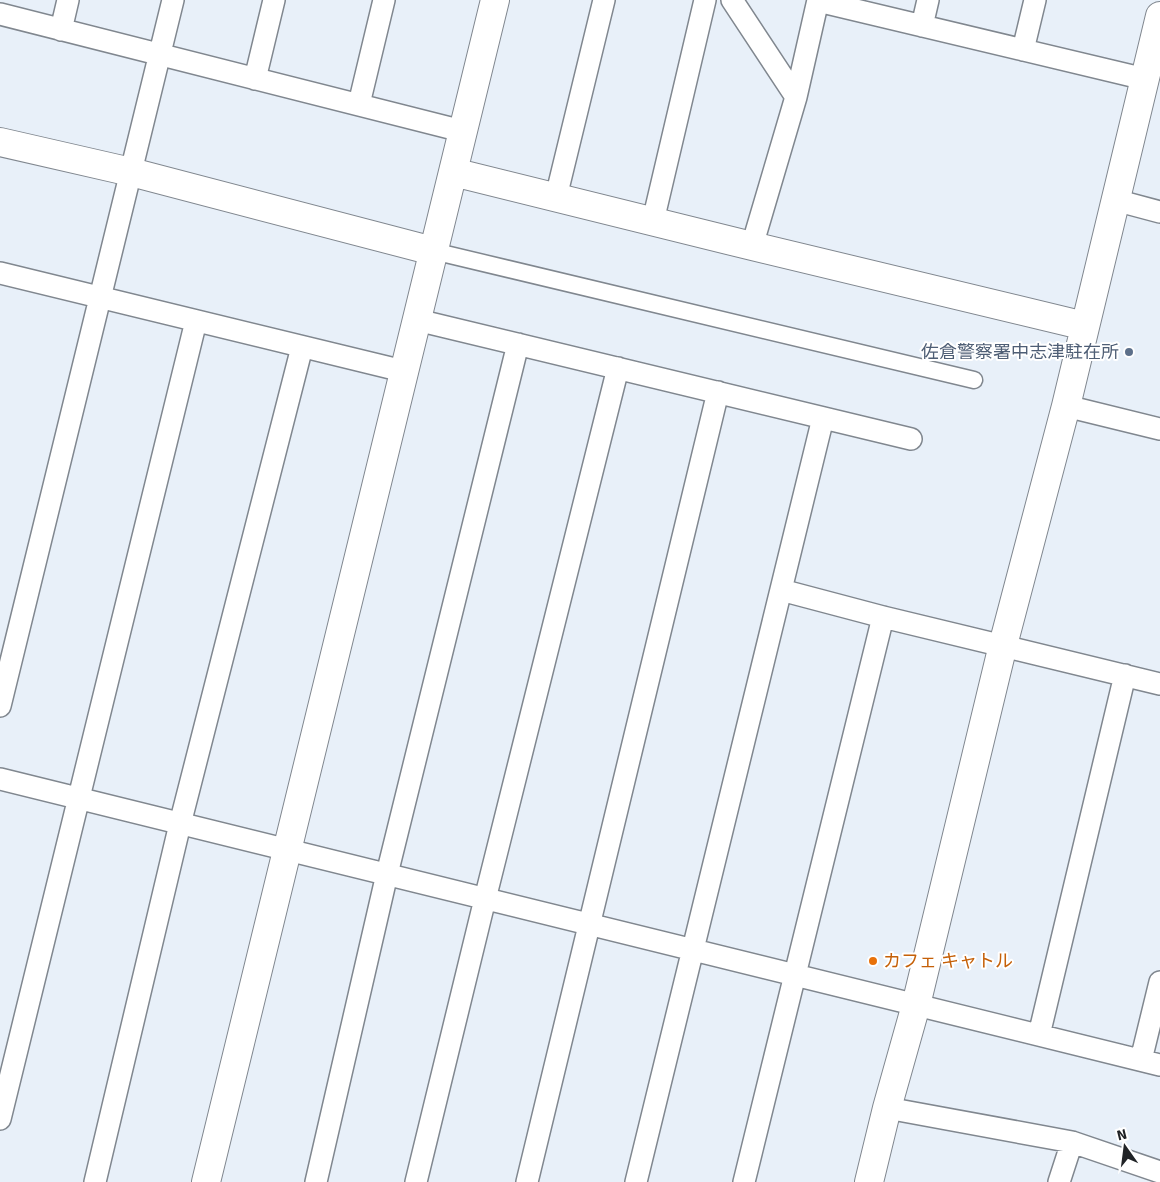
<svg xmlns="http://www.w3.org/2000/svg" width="1160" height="1182" font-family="Signika,'Noto Sans JP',sans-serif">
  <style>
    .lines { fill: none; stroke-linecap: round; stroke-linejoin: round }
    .pedestrian-casing { stroke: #80878f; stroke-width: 19 }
    .minor-casing { stroke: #80878f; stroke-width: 24 }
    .tertiary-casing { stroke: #80878f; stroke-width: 30 }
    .pedestrian { stroke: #fff; stroke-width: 16 }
    .minor { stroke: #fff; stroke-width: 21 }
    .tertiary { stroke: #fff; stroke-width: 28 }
    .service-dot { fill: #5c6f8a; stroke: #fff; stroke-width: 2 }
    .food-dot { fill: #e8710a; stroke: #fff; stroke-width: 2 }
    .labels { text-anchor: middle; stroke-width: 4; stroke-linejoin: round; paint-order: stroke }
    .service-label { font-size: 18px; fill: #4e5e75; stroke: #fff; text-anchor: end }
    .food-label { font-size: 18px; fill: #c56008; stroke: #fff; text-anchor: start }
  </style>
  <rect width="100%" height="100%" fill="#e8f0f9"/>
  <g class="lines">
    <g class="pedestrian-casing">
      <path id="pedestrian" d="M433 251 974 380"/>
    </g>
    <g class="minor-casing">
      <path id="minor" d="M732 0 796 97
        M818 1 1145 79
        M0 14 462 131
        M922 26 928 0
        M61 30 68 0
        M1023 50 1035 0
        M255 79 274 0
        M359 104 384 0
        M556 197 604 0
        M1115 200 1160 212
        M653 221 705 0
        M752 246 796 97 818 0
        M0 273 403 371
        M417 320 911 439
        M1066 406 1160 429
        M781 590 883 617 1160 684
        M0 706 173 0
        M0 779 1160 1065
        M1039 1035 1125 675
        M1141 1060 1160 982
        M887 1108 1072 1142 1160 1172
        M0 1119 196 321
        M95 1182 180 824 302 347
        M316 1182 387 874 518 344
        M416 1182 485 899 618 368
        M527 1182 718 392
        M636 1182 823 418
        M744 1182 883 617
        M1059 1182 1072 1142"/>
    </g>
    <g class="tertiary-casing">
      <path id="tertiary" d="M0 142 131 172 433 251
        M453 172 752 246 1085 326
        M206 1182 495 0
        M869 1182 887 1108 916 1005 1003 645 1066 406 1160 16"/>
    </g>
    <use href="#pedestrian" class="pedestrian"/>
    <use href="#minor" class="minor"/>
    <use href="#tertiary" class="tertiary"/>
  </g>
  <circle class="service-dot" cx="1129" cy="352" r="5"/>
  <circle class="food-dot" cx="873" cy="961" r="5"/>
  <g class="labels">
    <g class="service-label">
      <text x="1119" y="358">佐倉警察署中志津駐在所</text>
    </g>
    <g class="food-label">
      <text x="883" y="967">カフェ キャトル</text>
    </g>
  </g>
  <g transform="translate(1125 1147) rotate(346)" stroke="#ffffff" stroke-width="4" paint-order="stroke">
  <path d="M0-4L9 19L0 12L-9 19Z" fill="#202326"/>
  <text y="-8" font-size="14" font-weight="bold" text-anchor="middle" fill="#202326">N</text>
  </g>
</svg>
